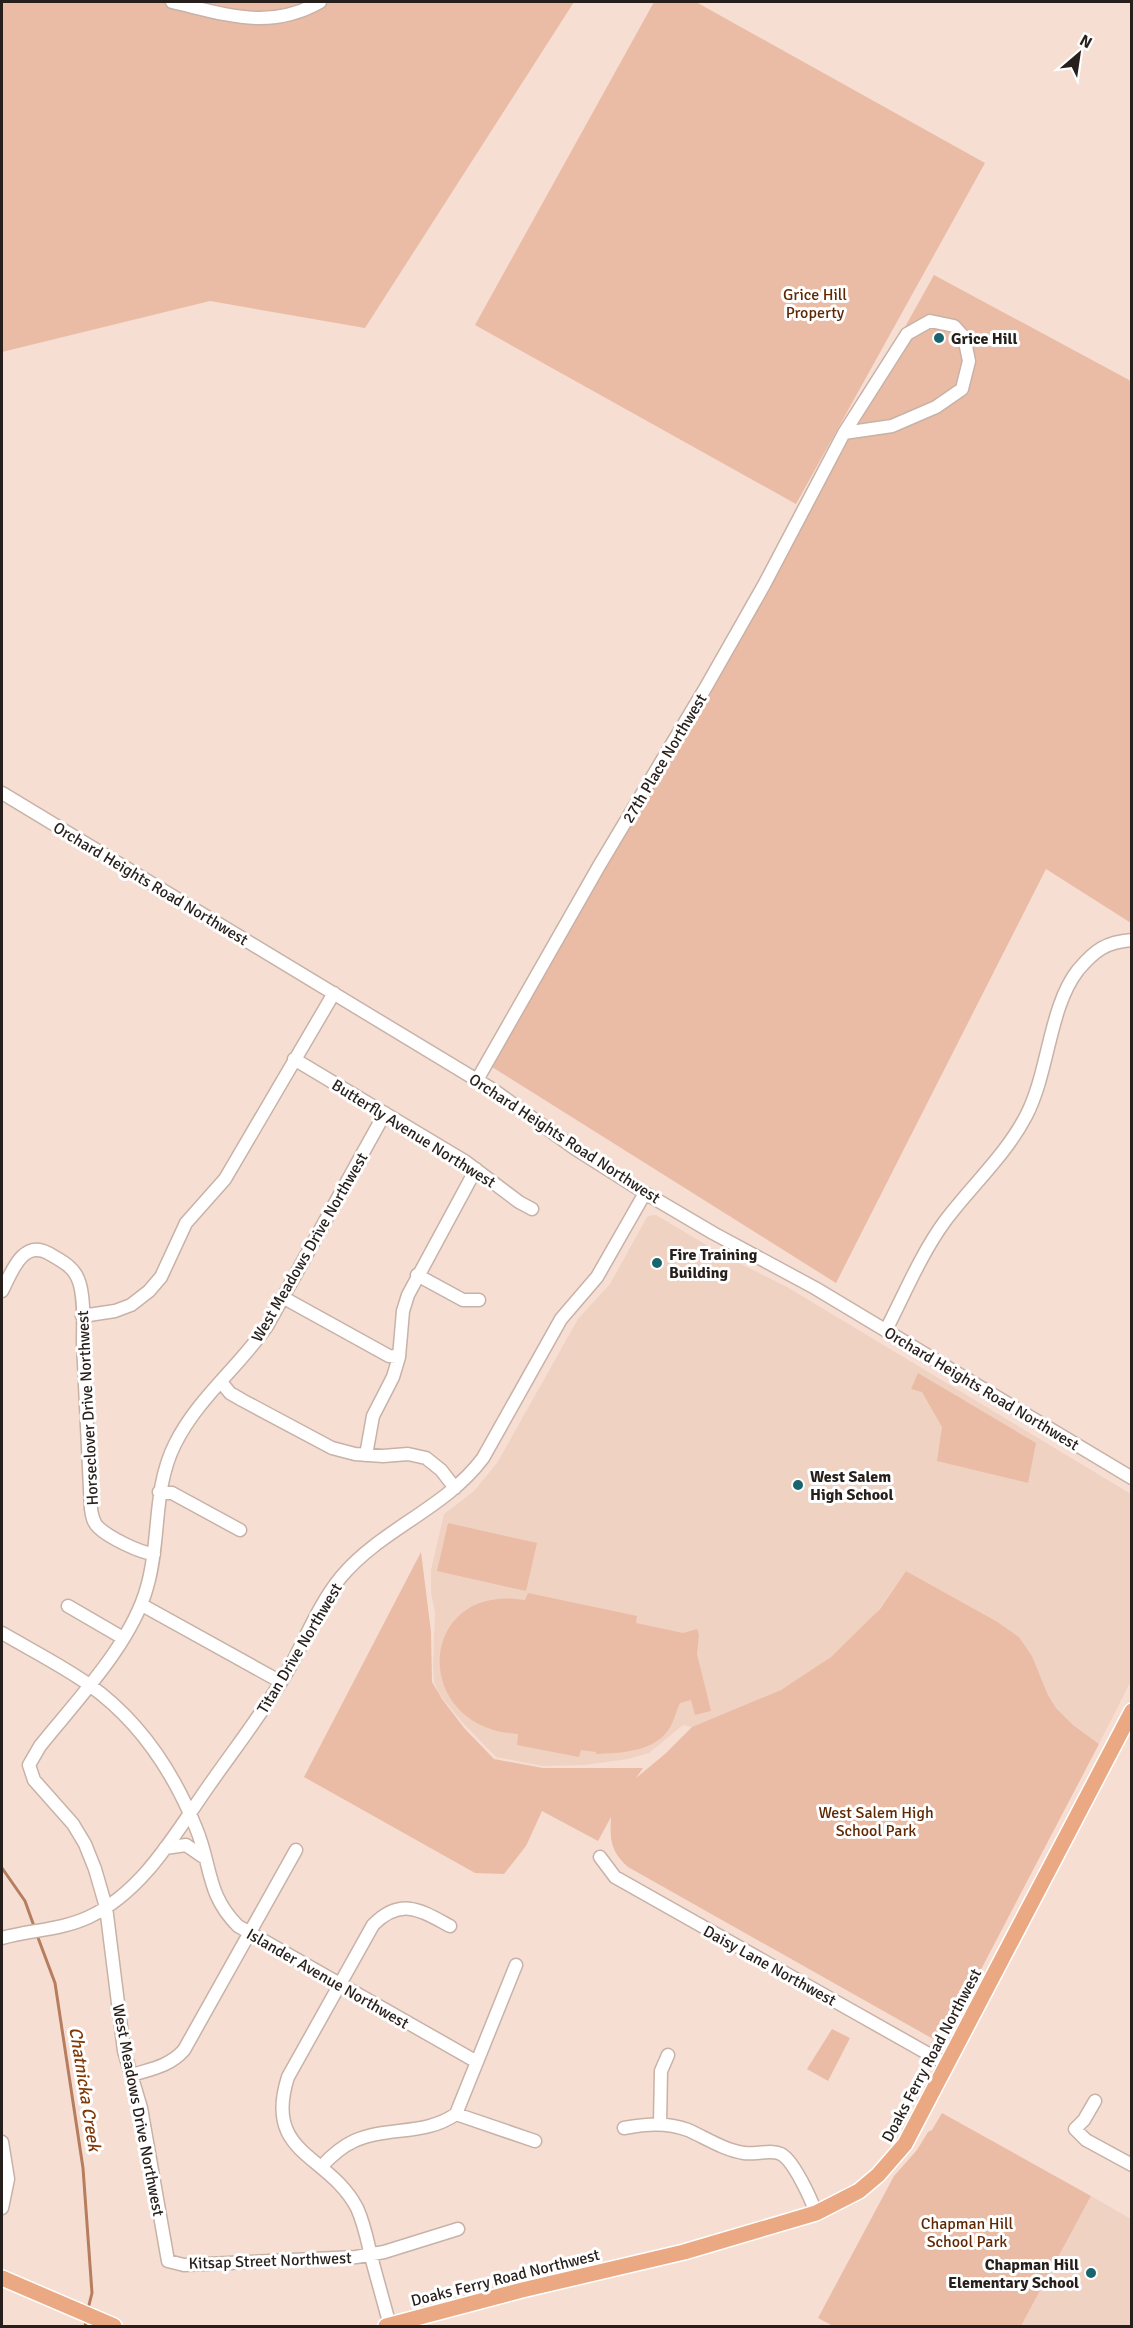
<svg xmlns="http://www.w3.org/2000/svg" width="1133" height="2328" font-family="Signika,sans-serif">
  <style>
    .built { fill: #f0d2c2 }
    .green { fill: #eabca5 }
    .lines { fill: none; stroke-linecap: round; stroke-linejoin: round }
    .stream { stroke: #b77d5f; stroke-width: 3 }
    .minor-casing { stroke: #c8b2a7; stroke-width: 15 }
    .major-casing { stroke: #fff; stroke-width: 18 }
    .minor { stroke: #fff; stroke-width: 12 }
    .major { stroke: #eaa982; stroke-width: 15 }
    .poi-dot { fill: #18656e; stroke: #fff; stroke-width: 2 }
    .labels { text-anchor: middle; stroke-width: 6; stroke-linejoin: round; paint-order: stroke }
    .park-label { font-size: 16px; fill: #5f2803; stroke: #fff }
    .poi-label { font-size: 16px; font-weight: bold; fill: #271f1b; stroke: #fff; text-anchor: start }
    .street-label { font-size: 16px; fill: #271f1b; stroke: #fff }
    .water-label { font-size: 18px; font-style: italic; fill: #813804; stroke: #fff }
  </style>
  <rect width="100%" height="100%" fill="#f6ded3"/>
  <path class="built" d="M652 1215H656L725 1256 787 1287 1131 1494V1681L1099 1744 1073 1725 1056 1708 1048 1695 1032 1656 1019 1637 996 1621 906 1571 880 1608 864 1627 831 1657 806 1675 781 1690 735 1710 692 1727 683 1725 649 1753 628 1759 584 1765 543 1766 496 1757 462 1722 439 1694 434 1682 433 1667 435 1612 431 1593V1570L444 1514 474 1491 497 1463 578 1319 610 1284 647 1217Z
    M1091 2196 1131 2219V2326H1021Z"/>
  <path class="green" d="M2 2H574L365 328 210 301 2 352Z
    M654 2H696L985 163 796 504 475 325Z
    M934 275 1131 381V923L1046 869 836 1283 492 1067Z
    M918 1373 1036 1443 1028 1483 937 1461 942 1427 922 1392 911 1389Z
    M448 1523 537 1543 526 1591 437 1571Z
    M421 1552 431 1632 432 1682 442 1699 465 1729 494 1759 543 1768H643L636 1778 665 1754 692 1727 781 1690 831 1657 880 1609 906 1571 996 1621 1019 1637 1032 1656 1048 1695 1056 1708 1073 1725 1099 1744 942 2044 628 1867C610 1850 610 1840 611 1817L598 1841 542 1811 526 1846 504 1874 475 1873 304 1777Z
    M528 1593 637 1616 636 1623 683 1633 697 1629 699 1635 697 1654 711 1711 695 1715 691 1700 680 1703C676 1711 674 1721 669 1729 654 1752 621 1753 596 1754V1752L581 1750 579 1757 517 1745 518 1734C409 1728 416 1582 525 1600Z
    M832 2029 850 2038 828 2081 807 2069Z
    M942 2113 1091 2196 1021 2326H833L818 2318 894 2176 917 2150 928 2132 932 2130Z"/>
  <g class="lines">
    <path class="stream" d="M2 1868 25 1901 35 1929
      M37 1935 55 1983 83 2168 92 2293 88 2309
      M85 2326 87 2319"/>
    <g class="minor-casing">
      <path id="minor" d="M172 2C225 14 269 31 320 2
        M2 793 495 1091 574 1148 645 1193 713 1233 815 1288 1132 1478
        M294 1059 466 1162 519 1202 532 1209
        M477 1080 599 866 706 687 764 585 844 433 892 426 936 407 962 389 969 361 964 337 954 326 930 321 907 334 844 433
        M385 1113 267 1326C238 1368 198 1398 175 1444 152 1490 161 1540 147 1587 132 1643 76 1701 40 1746L29 1765 34 1780 73 1824 85 1844 95 1869 106 1907 124 2051 141 2108 168 2261 184 2265 356 2257 384 2252 458 2229
        M417 1275 463 1300H479
        M2 1291C11 1274 22 1239 48 1253 60 1260 73 1266 78 1279 85 1295 83 1326 83 1343 86 1399 88 1454 91 1509 92 1516 93 1522 98 1527 108 1537 140 1553 154 1554
        M284 1298 389 1356 399 1357
        M82 1316 115 1311 131 1305 149 1291 161 1277 186 1223 225 1179 334 993
        M886 1330C905 1293 921 1254 945 1221 972 1185 1005 1156 1026 1116 1049 1072 1049 1007 1078 970 1095 950 1106 942 1132 940
        M221 1382 230 1393 242 1400 332 1448 355 1454 383 1456 408 1454 426 1458 441 1470 455 1488
        M366 1455 373 1416 393 1377 399 1357 403 1311 408 1295 476 1169
        M159 1492 172 1493 240 1530
        M142 1605 281 1682
        M68 1606 123 1638
        M2 1633C31 1650 61 1665 88 1684 139 1720 173 1771 196 1828 212 1866 206 1894 238 1926L477 2062
        M165 1848 186 1845 205 1858
        M600 1857 615 1877 948 2065
        M2 1938C31 1930 61 1930 89 1917 144 1891 176 1832 210 1784 236 1747 264 1711 287 1672 305 1641 318 1605 341 1577 381 1529 445 1509 483 1458L561 1319 597 1277 645 1193
        M132 2075C151 2069 170 2066 184 2050L296 1850
        M1095 2101 1084 2120 1075 2129 1086 2140 1132 2165
        M456 2114 535 2141
        M660 2124 661 2071 668 2055
        M624 2128C646 2124 666 2122 688 2130 706 2138 724 2150 744 2153 755 2155 770 2149 781 2154 794 2161 811 2199 816 2213
        M2 2142 8 2179 2 2208
        M321 2167C331 2156 341 2147 354 2141 387 2126 425 2136 456 2114L516 1965
        M390 2326C384 2303 377 2279 371 2256 367 2239 364 2223 357 2208 328 2153 263 2155 288 2077L373 1925C401 1897 420 1910 450 1926"/>
    </g>
    <g class="major-casing">
      <path id="major" d="M2 2278 114 2326
        M386 2326 522 2290 684 2252 816 2213 859 2191 878 2175 905 2144 1132 1711"/>
    </g>
    <use href="#minor" class="minor"/>
    <use href="#major" class="major"/>
  </g>
  <g class="poi-dot">
    <circle cx="939" cy="338" r="6"/>
    <circle cx="657" cy="1263" r="6"/>
    <circle cx="798" cy="1485" r="6"/>
    <circle cx="1091" cy="2273" r="6"/>
  </g>
  <g class="labels">
    <g class="park-label">
      <text x="815" y="300">Grice Hill<tspan x="815" dy="18">Property</tspan></text>
      <text x="876" y="1818">West Salem High<tspan x="876" dy="18">School Park</tspan></text>
      <text x="967" y="2229">Chapman Hill<tspan x="967" dy="18">School Park</tspan></text>
    </g>
    <g class="poi-label">
      <text x="951" y="344">Grice Hill</text>
      <text x="669" y="1260">Fire Training<tspan x="669" dy="18">Building</tspan></text>
      <text x="810" y="1482">West Salem<tspan x="810" dy="18">High School</tspan></text>
      <text x="1079" y="2270" text-anchor="end">Chapman Hill<tspan x="1079" dy="18">Elementary School</tspan></text>
    </g>
    <g class="street-label">
      <text transform="translate(664 758) rotate(-59)" y="6">27th Place Northwest</text>
      <text transform="translate(151 883) rotate(31)" y="6">Orchard Heights Road Northwest</text>
      <text transform="translate(414 1133) rotate(32)" y="6">Butterfly Avenue Northwest</text>
      <text transform="translate(565 1138) rotate(33)" y="6">Orchard Heights Road Northwest</text>
      <text transform="translate(309 1247) rotate(-60)" y="6">West Meadows Drive Northwest</text>
      <text transform="translate(982 1388) rotate(31)" y="6">Orchard Heights Road Northwest</text>
      <text transform="translate(87 1408) rotate(-93)" y="6">Horseclover Drive Northwest</text>
      <text transform="translate(299 1648) rotate(-59)" y="6">Titan Drive Northwest</text>
      <text transform="translate(770 1965) rotate(29)" y="6">Daisy Lane Northwest</text>
      <text transform="translate(328 1978) rotate(30)" y="6">Islander Avenue Northwest</text>
      <text transform="translate(931 2055) rotate(-62)" y="6">Doaks Ferry Road Northwest</text>
      <text transform="translate(139 2110) rotate(79)" y="6">West Meadows Drive Northwest</text>
      <text transform="translate(270 2260) rotate(-2)" y="6">Kitsap Street Northwest</text>
      <text transform="translate(505 2277) rotate(-14)" y="6">Doaks Ferry Road Northwest</text>
    </g>
    <g class="water-label">
      <text transform="translate(85 2089) rotate(81)" y="6">Chatnicka Creek</text>
    </g>
  </g>
  <rect width="1133" height="2328" fill="none" stroke="#271f1b" stroke-width="6"/>
  <g transform="translate(1079 54) rotate(29)" stroke="#ffffff" stroke-width="4.5" paint-order="stroke">
  <path d="M0-4.5L10 22L0 15L-10 22Z" fill="#271f1b"/>
  <text y="-9" font-size="16" font-weight="bold" text-anchor="middle" fill="#271f1b">N</text>
  </g>
</svg>
